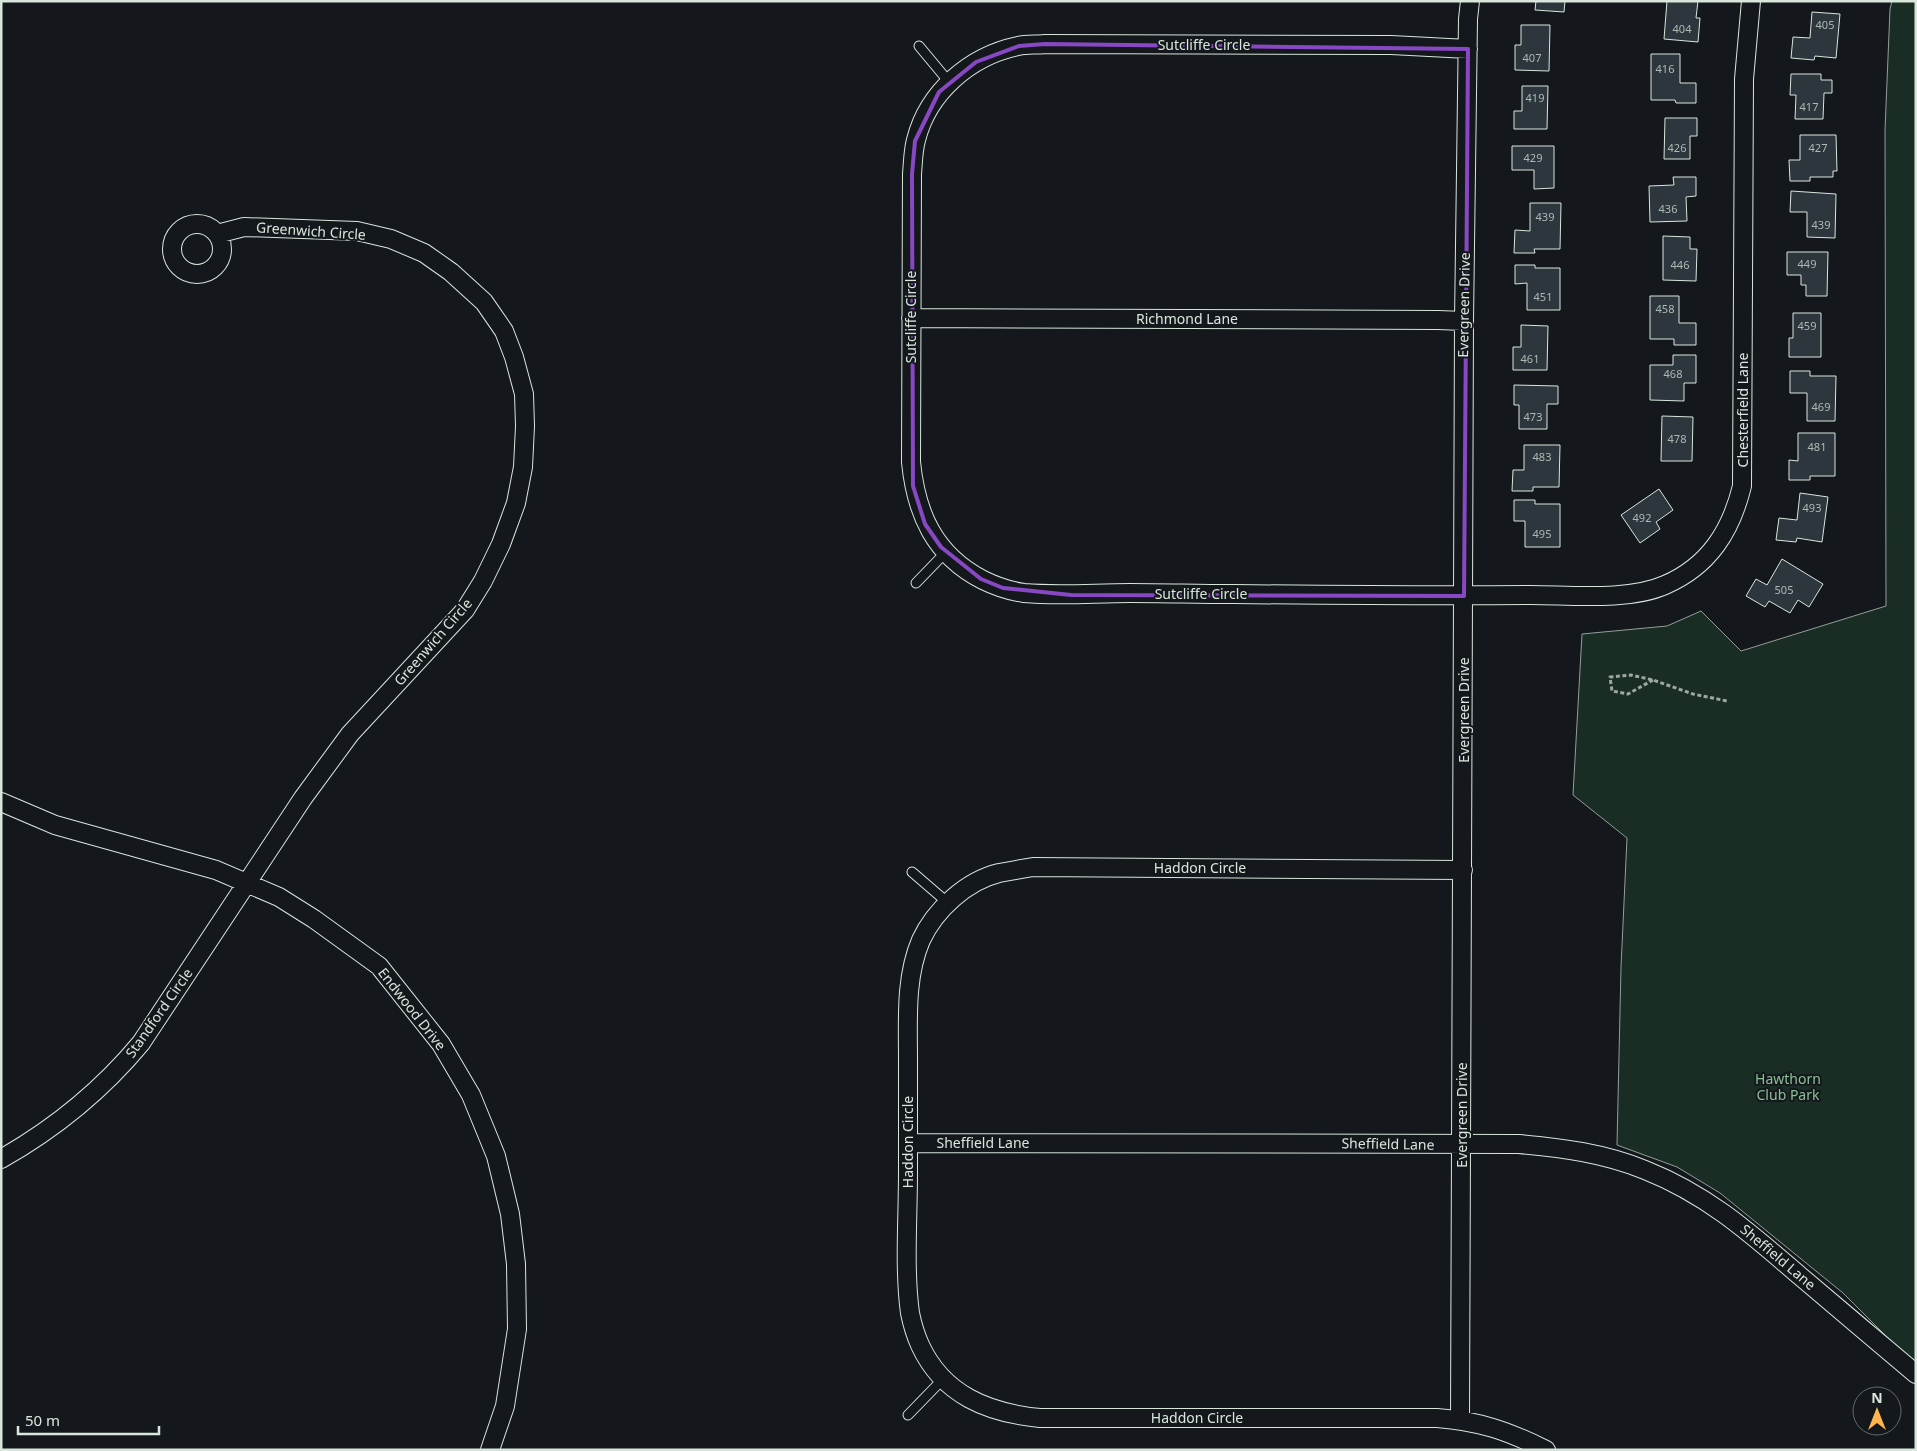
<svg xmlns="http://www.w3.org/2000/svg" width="1917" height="1451" font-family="'Noto Sans',sans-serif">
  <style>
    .green { fill: #1a2d24; stroke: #939e99 }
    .building { fill: #2c363c; stroke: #d8e6dc }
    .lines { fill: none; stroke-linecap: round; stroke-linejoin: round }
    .service-casing { stroke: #d8e6dc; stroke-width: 11 }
    .minor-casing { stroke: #d8e6dc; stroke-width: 20 }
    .path { stroke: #9da8a2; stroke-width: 3; stroke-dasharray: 4 2.5; stroke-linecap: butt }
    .service { stroke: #14181c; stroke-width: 9 }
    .minor { stroke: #14181c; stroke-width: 18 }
    .marked { fill: none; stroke: #8948c3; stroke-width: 4; stroke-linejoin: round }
    .labels { text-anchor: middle; stroke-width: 4; stroke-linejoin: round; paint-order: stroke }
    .number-label { font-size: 11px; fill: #adbab4 }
    .street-label { font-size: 14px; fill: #d8e6dc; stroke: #14181c }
    .park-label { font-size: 14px; fill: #8ac095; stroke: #14181c }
  </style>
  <rect width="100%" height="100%" fill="#14181c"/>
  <path class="green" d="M1892 1H1916V1363L1900 1350 1843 1293 1720 1193 1677 1167 1617 1145 1621 967 1627 838 1573 795 1582 634 1667 626 1701 611 1741 651 1886 606 1885 130 1890 9Z"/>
  <path class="building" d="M1536 1H1565L1564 12 1535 10Z
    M1667 1H1698L1696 18H1700L1698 42 1664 39Z
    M1812 12 1840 14 1836 58 1815 56 1814 60 1791 58 1793 37 1810 38Z
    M1521 25H1550L1549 71 1515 70V45H1521Z
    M1651 54H1680V83H1696V103H1676L1675 100H1651Z
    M1791 74H1821V80H1832V93H1824L1823 119H1795L1796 95H1790Z
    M1522 86H1548L1547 129H1514V111H1522Z
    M1665 118H1697V136H1690V159H1664Z
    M1800 135H1836L1837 171H1833V177H1810V181H1790L1789 160H1800Z
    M1512 146H1554V188L1534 189V170H1512Z
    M1673 177H1696V196L1686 197 1687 221 1650 222 1649 186 1674 185Z
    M1791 191 1836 194 1835 238 1807 237V212H1790Z
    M1530 203H1561L1560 249H1534L1535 253H1514L1515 230 1530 231Z
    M1663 236 1690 237V249H1697L1696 281 1663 280Z
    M1787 252H1828L1827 296H1806V285H1801V275H1787Z
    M1515 265H1535V268H1560V310H1527V283L1515 284Z
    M1650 296H1679V323H1696V345H1674V339H1650Z
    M1793 313H1821V357H1789V338H1793Z
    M1521 325 1548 326 1547 370H1513V347H1521Z
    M1673 355H1696V383H1684V401L1650 400V365H1673Z
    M1790 371H1810V376H1836L1835 421H1807V393H1790Z
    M1514 385 1558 386V404H1547V429H1519V405H1514Z
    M1662 416 1693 417 1692 461H1661Z
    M1798 433H1835V476H1810V480H1789V460L1798 461Z
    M1524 445H1560L1559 487H1533V491H1512L1513 470H1524Z
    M1659 489 1673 510 1656 522 1660 529 1640 543 1621 515Z
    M1800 493 1828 497 1822 542 1797 538 1796 542 1776 540 1779 518 1797 520Z
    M1514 500H1535V504H1560V547H1525V521H1514Z
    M1782 559 1823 584 1809 607 1798 600 1790 613 1769 601 1765 607 1746 596 1756 579 1767 585Z"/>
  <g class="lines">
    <g class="service-casing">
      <path id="service" d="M919 46 949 82
        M916 583 946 552
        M912 872 948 903
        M908 1415 943 1379"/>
    </g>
    <g class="minor-casing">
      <path id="minor" d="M1468 49 1391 45 1045 44C1036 45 1026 44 1018 46 970 56 928 92 916 140 913 151 913 163 912 174L911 462C916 513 934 555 983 580 995 586 1010 591 1024 593 1059 596 1095 593 1130 593 1164 593 1198 594 1232 594 1332 595 1431 596 1531 595 1571 595 1629 601 1665 585 1709 566 1731 531 1742 486L1744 79 1751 1
        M172 249a25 25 0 1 1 50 0a25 25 0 1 1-50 0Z
        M911 318 1438 320 1464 321
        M1 802 55 825 216 870 279 897 314 919 379 966 441 1044 471 1095 496 1156 510 1214 516 1264 517 1329 505 1406 490 1450
        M1463 870 1033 867C1022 869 1010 871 999 873 966 881 935 910 921 940 905 977 908 1020 908 1060 908 1097 908 1135 908 1173 908 1218 904 1269 910 1313 912 1323 916 1336 920 1345 943 1395 988 1413 1040 1418H1437C1479 1421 1508 1431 1546 1450
        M908 1143 1519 1144C1562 1148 1604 1153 1645 1170 1708 1195 1750 1233 1800 1276 1839 1309 1877 1341 1916 1374
        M1 1159C54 1129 102 1090 141 1043L303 798 350 734 465 610 483 581 501 544 516 503 523 467 525 426 524 394 514 357 504 331 484 302 451 272 424 253 391 239 357 231 244 227 217 234
        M1460 1420 1464 321 1468 19 1470 1"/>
    </g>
    <path class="path" d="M1653 680 1628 694 1612 691 1610 677 1631 675 1653 680 1693 694 1727 701"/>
    <use href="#service" class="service"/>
    <use href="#minor" class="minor"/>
  </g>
  <path class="marked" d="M1045 44 1468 49 1464 596 1071 595 1003 588 981 579 941 547 925 524 913 486 912 174 915 141 939 92 976 62 1019 46Z"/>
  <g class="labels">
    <g class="number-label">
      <text x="1825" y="29">405</text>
      <text x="1682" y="33">404</text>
      <text x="1532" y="62">407</text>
      <text x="1665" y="73">416</text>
      <text x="1535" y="102">419</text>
      <text x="1809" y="111">417</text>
      <text x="1677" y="152">426</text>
      <text x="1818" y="152">427</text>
      <text x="1533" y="162">429</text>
      <text x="1668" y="213">436</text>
      <text x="1545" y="221">439</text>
      <text x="1821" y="229">439</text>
      <text x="1807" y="268">449</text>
      <text x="1680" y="269">446</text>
      <text x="1543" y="301">451</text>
      <text x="1665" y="313">458</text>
      <text x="1807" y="330">459</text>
      <text x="1530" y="363">461</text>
      <text x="1673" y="378">468</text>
      <text x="1821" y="411">469</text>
      <text x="1533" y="421">473</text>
      <text x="1677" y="443">478</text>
      <text x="1817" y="451">481</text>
      <text x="1542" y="461">483</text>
      <text x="1812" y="512">493</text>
      <text x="1642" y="522">492</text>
      <text x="1542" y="538">495</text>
      <text x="1784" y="594">505</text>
    </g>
    <g class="street-label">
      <text x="1204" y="50">Sutcliffe Circle</text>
      <text transform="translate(311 231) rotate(4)" y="5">Greenwich Circle</text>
      <text transform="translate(1464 305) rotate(-89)" y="5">Evergreen Drive</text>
      <text transform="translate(911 317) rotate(-90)" y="5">Sutcliffe Circle</text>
      <text x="1187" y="324">Richmond Lane</text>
      <text transform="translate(1743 410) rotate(-90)" y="5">Chesterfield Lane</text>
      <text x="1201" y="599">Sutcliffe Circle</text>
      <text transform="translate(433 642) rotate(-49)" y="5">Greenwich Circle</text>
      <text transform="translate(1464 710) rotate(-90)" y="5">Evergreen Drive</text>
      <text x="1200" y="873">Haddon Circle</text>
      <text transform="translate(412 1009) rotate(52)" y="5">Endwood Drive</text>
      <text transform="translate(159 1013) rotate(-55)" y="5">Standford Circle</text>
      <text transform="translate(1462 1115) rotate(-90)" y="5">Evergreen Drive</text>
      <text transform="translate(908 1142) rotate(-90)" y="5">Haddon Circle</text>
      <text x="983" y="1148">Sheffield Lane</text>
      <text transform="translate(1388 1144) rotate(1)" y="5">Sheffield Lane</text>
      <text transform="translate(1778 1257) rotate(40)" y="5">Sheffield Lane</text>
      <text x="1197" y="1423">Haddon Circle</text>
    </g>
    <g class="park-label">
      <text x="1788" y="1084">Hawthorn<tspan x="1788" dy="16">Club Park</tspan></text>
    </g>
  </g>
  <rect width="1917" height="1451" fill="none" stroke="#d8e6dc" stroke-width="5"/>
  <g transform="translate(1877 1411)"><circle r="24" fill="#14181c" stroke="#626a69"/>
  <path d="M0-4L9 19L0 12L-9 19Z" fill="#ffb74d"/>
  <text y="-8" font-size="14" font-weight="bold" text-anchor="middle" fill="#d8e6dc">N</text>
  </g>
  <path d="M18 1426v8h141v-8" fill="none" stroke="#d8e6dc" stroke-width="2.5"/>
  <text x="25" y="1426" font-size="15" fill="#d8e6dc" stroke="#14181c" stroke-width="4" paint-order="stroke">50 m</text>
</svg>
